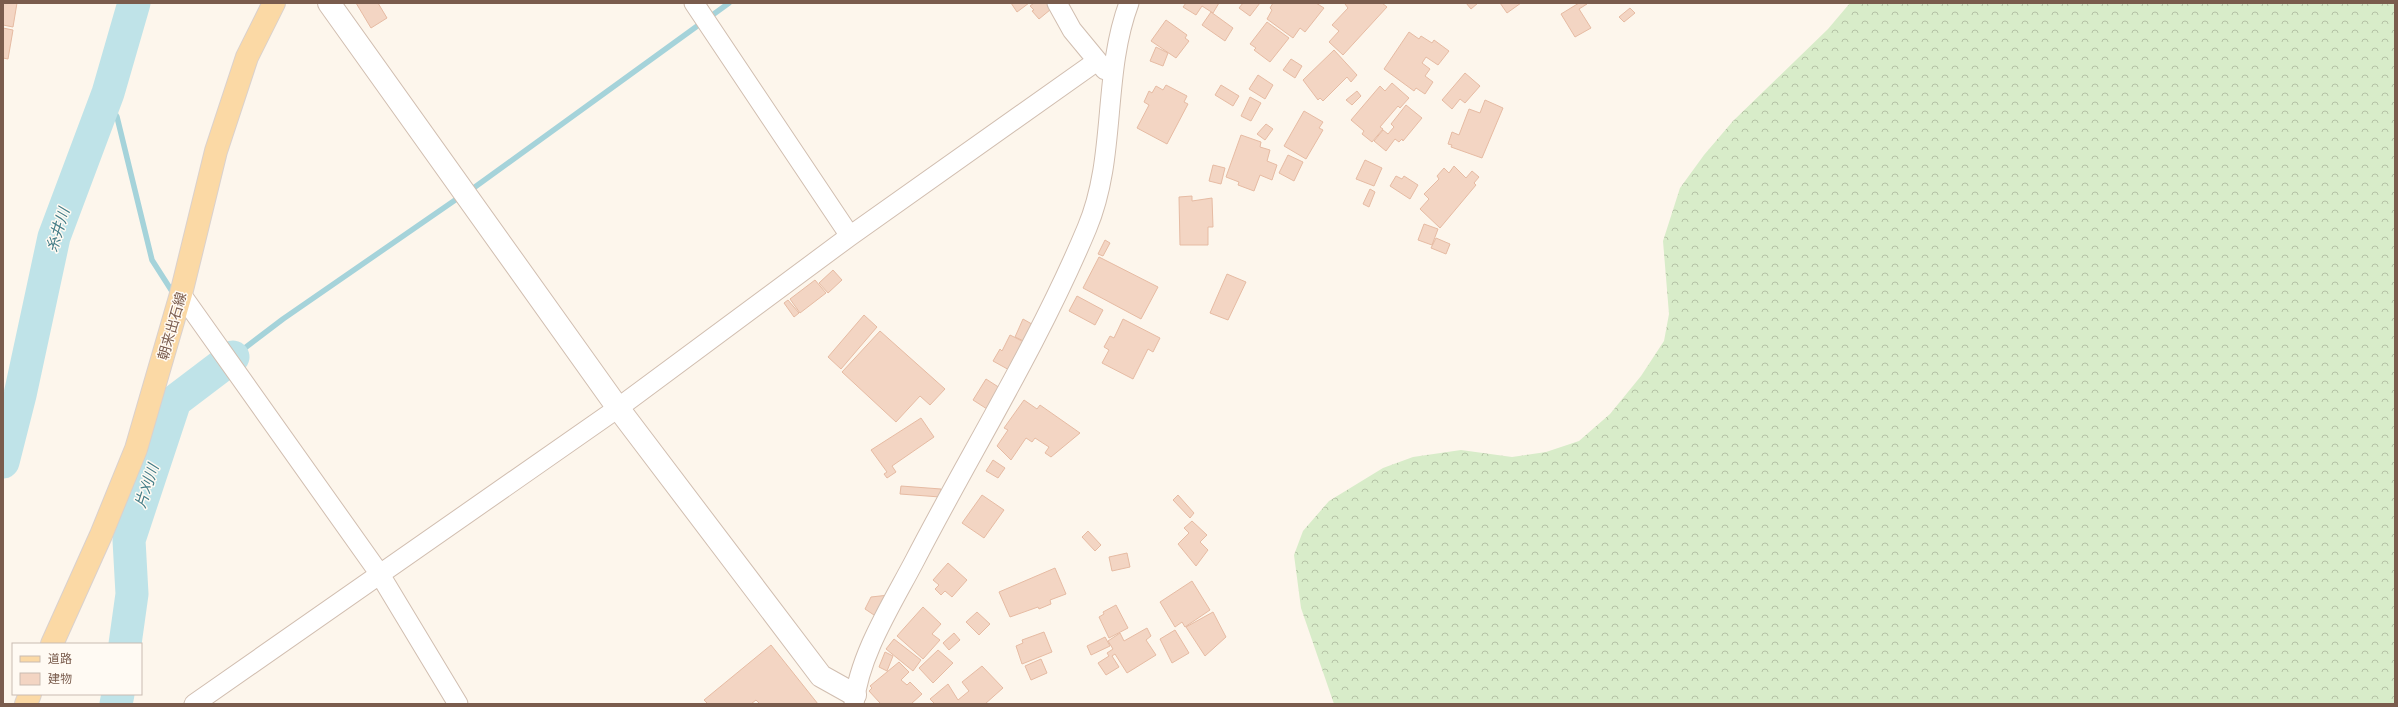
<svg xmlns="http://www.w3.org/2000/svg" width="2398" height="707" font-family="Jost,'Noto Sans JP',sans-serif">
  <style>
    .forest { fill: url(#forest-crowns) }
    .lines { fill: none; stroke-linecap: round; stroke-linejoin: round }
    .stream { stroke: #a5d3da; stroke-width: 5.5 }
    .river { stroke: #bfe3e8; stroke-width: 33 }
    .building { fill: #f3d5c3; stroke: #e6bba3 }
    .minor-casing { stroke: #d1beb0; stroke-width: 21 }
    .tertiary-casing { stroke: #d1beb0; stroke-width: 24 }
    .primary-casing { stroke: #dad1cd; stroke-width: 24 }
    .minor { stroke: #fff; stroke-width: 19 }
    .tertiary { stroke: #fff; stroke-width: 22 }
    .primary { stroke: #fbd9a5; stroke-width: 22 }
    .labels { text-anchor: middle; stroke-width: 3; stroke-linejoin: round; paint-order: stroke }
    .street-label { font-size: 14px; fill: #7a5c4d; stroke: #fffaf3 }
    .water-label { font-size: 15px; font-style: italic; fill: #437c86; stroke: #fffaf3 }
  </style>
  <defs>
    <pattern id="forest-crowns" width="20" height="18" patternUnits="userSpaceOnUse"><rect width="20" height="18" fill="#d8ecc9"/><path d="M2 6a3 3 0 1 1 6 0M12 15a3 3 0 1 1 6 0" fill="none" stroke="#b4c2a5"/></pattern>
  </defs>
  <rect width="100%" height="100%" fill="#fdf6ec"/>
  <path class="forest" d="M1850 3H2395V704H1334L1301 608 1294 555 1303 531 1329 501 1383 468 1413 457 1461 450 1512 457 1546 452 1579 441 1610 414 1641 376 1664 341 1669 314 1663 241 1680 188 1704 155 1733 121 1828 29Z"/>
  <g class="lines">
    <path class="stream" d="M106 98 117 117 152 260 175 296
      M468 192 729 3
      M233 357 283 319 461 196"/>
    <path class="river" d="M3 462 20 395 54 237 108 93 134 3
      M125 644 132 594 129 540 175 401 233 357
      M116 704 118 694"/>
  </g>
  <path class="building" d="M3 3H17L13 27 3 25Z
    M356 3H378L387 18 371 28Z
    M1011 3H1029L1017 12Z
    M1034 3H1055L1056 5 1039 19 1032 11 1034 10 1030 6Z
    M1186 3H1219L1213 13 1202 6 1196 15 1183 7Z
    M1243 3H1260L1250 16 1239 8Z
    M1273 3H1316L1324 8 1305 32 1300 28 1293 38 1267 19 1272 10 1270 8Z
    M1346 3H1382L1387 7 1343 55 1329 42 1339 31 1332 25 1348 8 1345 4Z
    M1466 3H1478L1471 9Z
    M1500 3H1521L1507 13Z
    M1579 3 1587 4 1579 9 1591 28 1575 37 1561 14Z
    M1630 8 1635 13 1624 22 1619 17Z
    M1211 12 1233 28 1225 41 1202 25Z
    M1166 20 1187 35 1185 38 1189 41 1176 58 1151 41Z
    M1267 22 1289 38 1270 62 1254 50 1256 48 1250 44Z
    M3 28 13 30 8 59 3 58Z
    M1409 32 1419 39 1421 36 1432 43 1434 40 1449 51 1438 65 1426 57 1422 63 1430 69 1425 76 1433 82 1425 94 1416 88 1414 91 1384 69Z
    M1156 47 1168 53 1163 66 1150 61Z
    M1334 50 1357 75 1351 82 1347 77 1323 101 1320 98 1318 100 1303 80Z
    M1291 59 1302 66 1295 78 1283 70Z
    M1465 73 1480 86 1465 103 1460 99 1452 109 1442 100Z
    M1258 75 1273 85 1265 99 1249 89Z
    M1392 83 1409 98 1400 108 1398 106 1380 127 1383 129 1372 142 1362 134 1364 131 1351 120 1380 86 1385 91Z
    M1166 85 1187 96 1184 102 1188 104 1167 144 1137 128 1149 105 1144 102 1149 91 1152 93 1156 86 1163 90Z
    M1221 85 1239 96 1233 106 1215 95Z
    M1357 91 1361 96 1352 105 1346 100Z
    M1250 97 1261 103 1251 121 1241 116Z
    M1485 100 1503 108 1482 158 1451 147 1452 145 1448 144 1452 132 1459 135 1469 109 1480 113Z
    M1406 105 1422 118 1403 141 1402 139 1399 142 1395 139 1386 151 1374 141 1383 130 1388 134 1394 127 1391 124Z
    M1304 111 1323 122 1319 128 1323 130 1306 159 1284 146Z
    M1266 124 1273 129 1265 140 1257 134Z
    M1241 135 1261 142 1260 147 1270 150 1267 161 1277 165 1272 180 1260 175 1254 191 1238 185 1239 182 1226 177Z
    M1288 155 1303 162 1294 181 1279 173Z
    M1365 160 1382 168 1374 186 1356 179Z
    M1213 165 1225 168 1221 184 1209 181Z
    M1454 166 1466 178 1472 171 1479 177 1474 183 1476 185 1440 228 1420 209 1429 199 1424 194 1439 179 1437 176 1444 168 1449 173Z
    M1396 176 1402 179 1404 176 1418 185 1410 199 1390 186Z
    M1370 189 1375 192 1369 207 1363 204Z
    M1192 196V201L1212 198 1213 227H1208V245H1180L1179 197Z
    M1424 224 1438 229 1432 245 1418 240Z
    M1436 238 1450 244 1446 254 1431 248Z
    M1105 240 1110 243 1103 256 1098 254Z
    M1099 257 1158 287 1141 319 1083 288Z
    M833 270 842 280 828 293 819 283Z
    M1227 274 1246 282 1228 320 1210 313Z
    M815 280 826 293 800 313 790 299Z
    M1077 296 1103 310 1095 325 1069 311Z
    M788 300 799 313 794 317 784 303Z
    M864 315 877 327 841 369 828 357Z
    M1023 319 1037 327 1028 343 1015 337Z
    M1123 319 1160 338 1153 352 1148 349 1133 379 1102 363 1109 350 1104 347 1110 336 1114 338Z
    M880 331 945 389 930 405 920 396 896 422 842 372Z
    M1010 335 1026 343 1011 371 993 361 1000 349 1002 351Z
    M986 379 1000 388 987 409 973 400Z
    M1024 400 1037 409 1040 405 1080 433 1051 457 1045 453 1049 447 1035 438 1032 442 1026 438 1011 460 997 446 1008 430 1004 428Z
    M921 418 934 437 892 466 896 472 887 478 884 474 887 472 871 450Z
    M993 460 1005 468 998 478 986 471Z
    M901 486 941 489 940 497 900 494Z
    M982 495 1004 510 984 538 962 523Z
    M1178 495 1194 513 1190 518 1173 500Z
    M1192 521 1207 535 1200 542 1208 550 1196 566 1178 544 1189 533 1184 528Z
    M1088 531 1101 545 1095 551 1082 537Z
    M1127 553 1130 567 1112 571 1109 557Z
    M948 563 967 580 952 597 945 591 941 595 935 589 939 585 933 580Z
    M1055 568 1066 594 1050 600 1051 604 1039 609 1038 607 1010 617 999 592Z
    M1192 581 1210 610 1185 627 1182 622 1175 627 1160 602Z
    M889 595 877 617 865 609 871 597Z
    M1116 605 1128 628 1109 638 1099 617 1104 614 1103 612Z
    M923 607 941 624 932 634 940 640 923 659 897 636Z
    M977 612 990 624 979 635 966 622Z
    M1213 612 1226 637 1205 656 1186 627Z
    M1147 628 1151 636 1146 640 1156 655 1127 673 1115 654 1112 656 1119 667 1106 675 1098 663 1109 656 1107 653 1113 649 1108 641 1120 633 1124 641Z
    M1175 630 1189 653 1172 663 1160 639Z
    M1044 632 1052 652 1022 664 1016 646 1023 643 1022 640Z
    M954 633 960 640 949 650 943 643Z
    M1105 637 1110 646 1091 655 1087 646Z
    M894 639 921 660 913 671 886 649Z
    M771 645 818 704H760L756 700 751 704H708L704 700Z
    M938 650 953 663 933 683 919 668Z
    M885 652 893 656 887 671 879 667Z
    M1041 659 1047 673 1031 680 1025 666Z
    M899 662 909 672 901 680 907 685 910 682 922 694 911 704H879L880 703 869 691 872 688 870 686Z
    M982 666 1003 688 985 704H935L930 699 948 684 958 700 969 691 962 682Z"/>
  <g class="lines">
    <g class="minor-casing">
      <path id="minor" d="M694 3 850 236
        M1057 3 1072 30 1105 70
        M181 294 379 573 458 704
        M194 704 618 408 850 236 1097 61
        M854 704C859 655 892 604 915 560 972 450 1039 343 1087 228 1117 157 1102 75 1129 3"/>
    </g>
    <g class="tertiary-casing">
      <path id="tertiary" d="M329 3 618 408 821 676 855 695"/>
    </g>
    <g class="primary-casing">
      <path id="primary" d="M52 644 101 535 136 449 181 294 216 151 247 57 274 3
        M26 704 30 694"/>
    </g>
    <use href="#minor" class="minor"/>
    <use href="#tertiary" class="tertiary"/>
    <use href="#primary" class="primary"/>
  </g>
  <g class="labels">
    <g class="street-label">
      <text transform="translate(172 326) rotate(-74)" y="5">朝来出石線</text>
    </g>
    <g class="water-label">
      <text transform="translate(58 230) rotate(-73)" y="5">糸井川</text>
      <text transform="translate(147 486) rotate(-72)" y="5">片刈川</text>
    </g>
  </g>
  <rect width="2398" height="707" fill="none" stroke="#7a5c4d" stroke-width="8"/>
  <rect x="12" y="643" width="130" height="52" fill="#fffaf3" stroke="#cabbb1"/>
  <rect x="20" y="656" width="20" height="6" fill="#fbd9a5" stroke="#cabbb1"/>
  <text x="48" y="663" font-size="12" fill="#7a5c4d">道路</text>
  <rect x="20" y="673" width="20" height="12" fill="#f3d5c3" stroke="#cabbb1"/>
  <text x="48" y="683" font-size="12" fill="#7a5c4d">建物</text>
</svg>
